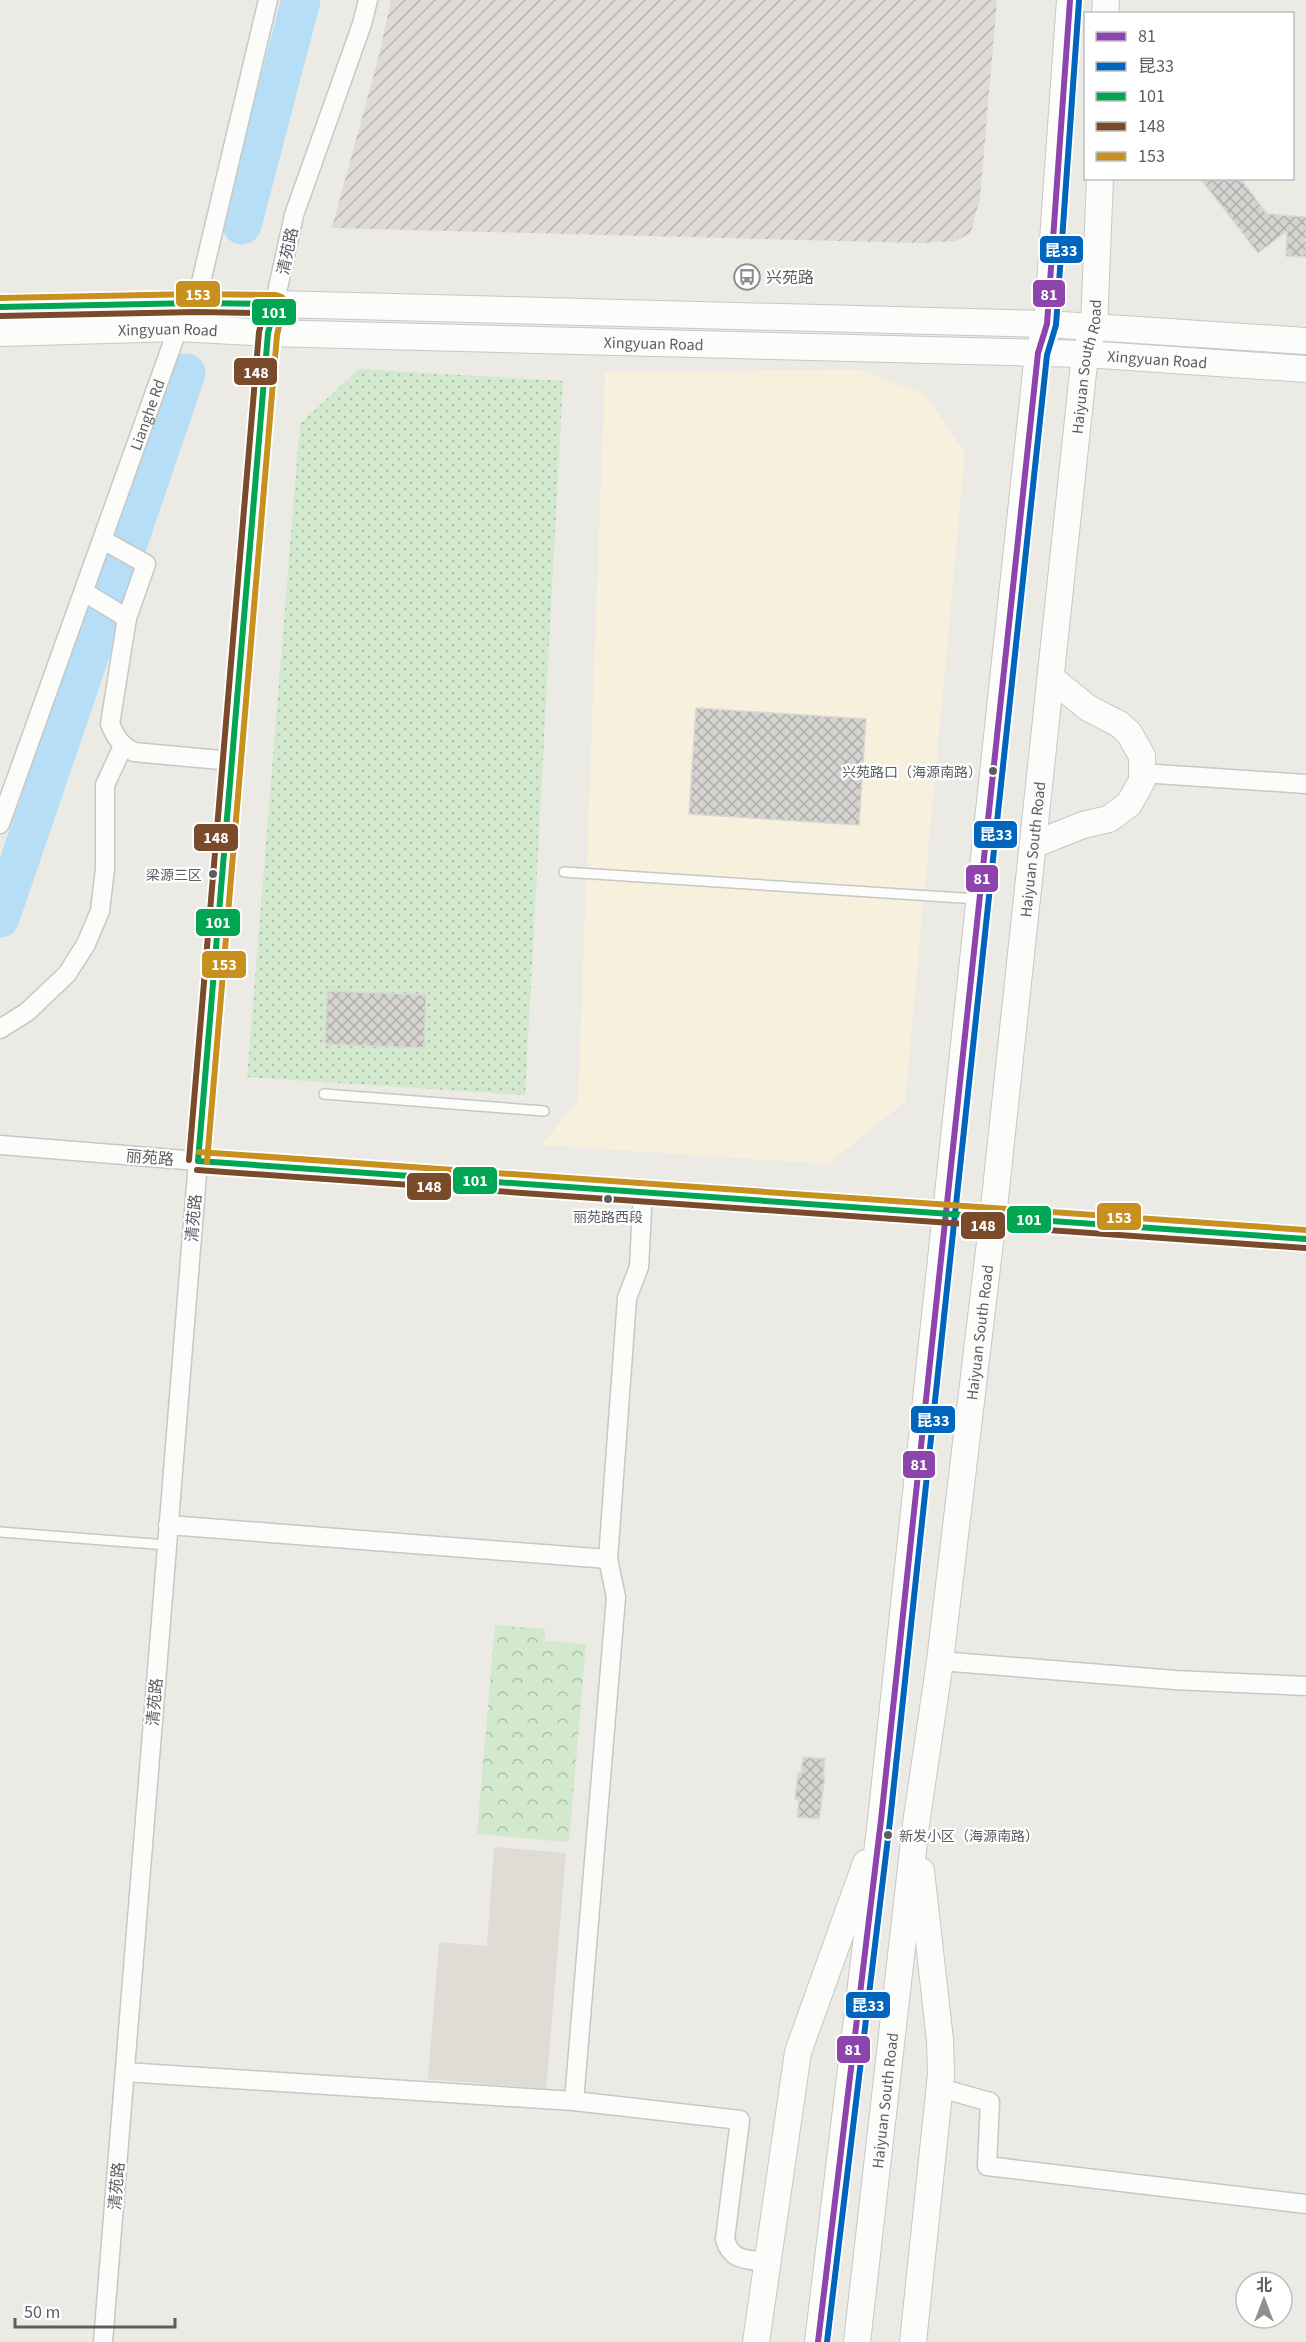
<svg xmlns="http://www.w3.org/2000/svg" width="1306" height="2342" font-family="'Source Sans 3','Noto Sans SC',sans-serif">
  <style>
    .commercial { fill: #f6f0dc }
    .industrial { fill: url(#industrial-furrows) }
    .education { fill: #dedcd4 }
    .grass { fill: url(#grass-dots) }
    .forest { fill: url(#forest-crowns) }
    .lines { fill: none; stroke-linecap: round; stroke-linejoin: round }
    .river { stroke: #b6def7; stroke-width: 39 }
    .building { fill: url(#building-cross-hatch); stroke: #dad8d4; stroke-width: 1.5 }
    .lane-casing { stroke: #c7c7c5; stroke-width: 12 }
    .street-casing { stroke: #c7c7c5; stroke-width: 21 }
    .secondary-casing { stroke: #c7c8c6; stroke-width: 28 }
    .lane { stroke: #fcfcfb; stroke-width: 9 }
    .street { stroke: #fcfcfb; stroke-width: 18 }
    .secondary { stroke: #fcfcfb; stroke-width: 26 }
    .bus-1-casing { stroke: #fff; stroke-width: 10 }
    .bus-2-casing { stroke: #fff; stroke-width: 10 }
    .bus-3-casing { stroke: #fff; stroke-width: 10 }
    .bus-4-casing { stroke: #fff; stroke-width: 10 }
    .bus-5-casing { stroke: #fff; stroke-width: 10 }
    .bus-1 { stroke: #8e44ad; stroke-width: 6 }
    .bus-2 { stroke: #0065bd; stroke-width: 6 }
    .bus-3 { stroke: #00a651; stroke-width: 6 }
    .bus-4 { stroke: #7a4b2a; stroke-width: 6 }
    .bus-5 { stroke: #c8901e; stroke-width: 6 }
    .bus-dot { fill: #5a5e63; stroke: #fff; stroke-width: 2 }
    .labels { text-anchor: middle; stroke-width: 4.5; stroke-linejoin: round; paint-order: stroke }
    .bus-label { font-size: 14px; fill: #5a5e63; stroke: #fff; text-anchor: end }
    .street-label { font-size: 16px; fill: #5a5e63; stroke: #fff }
    .poi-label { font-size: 16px; fill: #5a5e63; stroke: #fff; text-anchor: start }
    .line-badge { stroke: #fff; stroke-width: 2 }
    .badge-label { font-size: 16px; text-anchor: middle; font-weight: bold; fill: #fff }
  </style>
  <defs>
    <pattern id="industrial-furrows" width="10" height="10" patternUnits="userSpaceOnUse" patternTransform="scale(1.5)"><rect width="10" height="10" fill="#dedbd7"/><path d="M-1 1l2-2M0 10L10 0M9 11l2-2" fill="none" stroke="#b7b5b2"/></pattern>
    <pattern id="grass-dots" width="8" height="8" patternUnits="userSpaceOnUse" patternTransform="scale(1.5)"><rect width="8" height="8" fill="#d2e9ce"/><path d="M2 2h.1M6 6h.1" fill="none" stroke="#adc0ab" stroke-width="1.8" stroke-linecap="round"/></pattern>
    <pattern id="forest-crowns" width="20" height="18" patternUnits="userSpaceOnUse" patternTransform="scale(1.5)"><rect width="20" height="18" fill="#d2e9ce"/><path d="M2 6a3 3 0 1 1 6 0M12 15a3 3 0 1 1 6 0" fill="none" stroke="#adc0ab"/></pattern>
    <pattern id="building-cross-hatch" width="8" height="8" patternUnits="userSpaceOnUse" patternTransform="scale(1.5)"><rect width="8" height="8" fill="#d4d3cf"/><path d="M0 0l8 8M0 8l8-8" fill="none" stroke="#afaeac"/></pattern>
  </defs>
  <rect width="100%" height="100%" fill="#ebeae4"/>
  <path class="commercial" d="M859 370 925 394 965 453 905 1102 828 1164 542 1145 578 1100 605 372Z"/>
  <path class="industrial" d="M391 0H997L980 198 971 232 956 241 922 243 332 228 379 55Z"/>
  <path class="education" d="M494 1847 566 1853 546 2089 428 2079 439 1942 487 1946Z"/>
  <path class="grass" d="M359 369 563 381 525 1095 247 1077 300 424Z"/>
  <path class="forest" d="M495 1625 545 1629V1641L586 1644 569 1842 477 1834Z"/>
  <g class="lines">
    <path class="river" d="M242 225 301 0
      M0 918 186 373"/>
  </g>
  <path class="building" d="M1200 178H1240L1267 214 1306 217V257L1286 256 1287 231 1258 253Z
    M696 708 866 719 859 825 689 814Z
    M327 991 426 995 424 1048 325 1044Z
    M803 1757 825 1759 823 1776H825L819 1819 797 1817 799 1800 795 1799 798 1773 801 1774Z"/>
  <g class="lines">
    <g class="lane-casing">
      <path id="lane" d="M564 872 978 899
        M324 1094 544 1111
        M0 1532 167 1545"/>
    </g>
    <g class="street-casing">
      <g id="street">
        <path d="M268 333 294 215 362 24 368 0"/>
        <path d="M103 540 146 564 127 618 110 724C116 738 121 745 134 752L231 761"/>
        <path d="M84 592 127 618"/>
        <path d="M1142 773 1306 784"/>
        <path id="s1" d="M0 824 178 328 196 303 268 0"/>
        <path d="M0 1029 27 1012 67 974 86 944 100 911 105 869V785L123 746"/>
        <path d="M0 1145 198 1161 103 2342"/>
        <path d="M168 1525 608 1559"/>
        <path d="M940 1661 1175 1680 1306 1686"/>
        <path d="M125 2072 574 2101 740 2120 725 2239C731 2262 748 2259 767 2262"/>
        <path d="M940 2088 990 2102 987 2166 1306 2204"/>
        <path d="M574 2101 616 1597 608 1559 627 1298 639 1267 643 1191"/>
      </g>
    </g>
    <g class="secondary-casing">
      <g id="secondary">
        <path d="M1105 14 1106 0"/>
        <path d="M0 307 196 303 276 304 1047 324 1306 341"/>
        <path id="s2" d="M0 333 178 328 268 333 1085 354 1306 369"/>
        <path d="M268 333 198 1161 1306 1239"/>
        <path d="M1033 845 1083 825 1109 819 1129 804 1142 781V756L1129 733 1119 724 1088 708 1051 678"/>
        <path d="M756 2342 798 2052 866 1863"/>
        <path d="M818 2342 881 1820 1038 353 1047 324 1070 0"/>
        <path id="s3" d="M857 2342 916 1824 940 1661 993 1217 1085 354 1094 327 1100 178"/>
        <path d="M913 2342 941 2074 940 2040 921 1871"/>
      </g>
    </g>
    <use href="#lane" class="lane"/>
    <use href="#street" class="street"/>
    <use href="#secondary" class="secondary"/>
    <g class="bus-1-casing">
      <path id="bus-1" d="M818 2342 881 1820 1038 353 1047 324 1070 0"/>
    </g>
    <g class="bus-2-casing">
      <path id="bus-2" d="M827 2342 890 1821 1047 355 1056 325 1079 1"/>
    </g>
    <g class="bus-3-casing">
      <path id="bus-3" d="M0 307 196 303 276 304 268 333 198 1161
        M198 1161 1306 1239"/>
    </g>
    <g class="bus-4-casing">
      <path id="bus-4" d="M0 316 196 312 264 313 259 332 189 1160
        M197 1170 1305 1248"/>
    </g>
    <g class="bus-5-casing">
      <path id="bus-5" d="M0 298 196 294 276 295 282 297 285 302 277 335 207 1162
        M199 1152 1306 1230"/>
    </g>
    <use href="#bus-1" class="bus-1"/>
    <use href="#bus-2" class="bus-2"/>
    <use href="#bus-3" class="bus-3"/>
    <use href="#bus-4" class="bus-4"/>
    <use href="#bus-5" class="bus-5"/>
  </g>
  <defs>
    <g id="bus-ring" transform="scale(1.35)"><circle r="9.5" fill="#fff" stroke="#8d8f90" stroke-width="1.5"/><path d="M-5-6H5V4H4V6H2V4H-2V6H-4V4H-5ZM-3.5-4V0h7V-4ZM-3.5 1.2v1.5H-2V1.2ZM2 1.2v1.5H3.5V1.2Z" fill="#8d8f90"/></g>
  </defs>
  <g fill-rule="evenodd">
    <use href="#bus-ring" x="747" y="277"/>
  </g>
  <g class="bus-dot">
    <circle cx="993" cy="771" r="5"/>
    <circle cx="213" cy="874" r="5"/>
    <circle cx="608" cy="1199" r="5"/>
    <circle cx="888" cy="1835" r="5"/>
  </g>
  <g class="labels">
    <g class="bus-label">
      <text x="982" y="777">兴苑路口（海源南路）</text>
      <text x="202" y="880">梁源三区</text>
      <text x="608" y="1222" text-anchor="middle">丽苑路西段</text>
      <text x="899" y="1841" text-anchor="start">新发小区（海源南路）</text>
    </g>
    <g class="street-label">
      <text transform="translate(287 251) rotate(-78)" y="6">清苑路</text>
      <text dy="6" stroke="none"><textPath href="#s2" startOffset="168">Xingyuan Road</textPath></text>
      <text dy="6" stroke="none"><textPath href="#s2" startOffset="654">Xingyuan Road</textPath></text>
      <text dy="6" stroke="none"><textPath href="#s2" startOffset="1158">Xingyuan Road</textPath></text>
      <text dy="6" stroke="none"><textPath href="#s3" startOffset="1989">Haiyuan South Road</textPath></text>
      <text dy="6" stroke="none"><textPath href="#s1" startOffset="435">Lianghe Rd</textPath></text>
      <text dy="6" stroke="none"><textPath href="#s3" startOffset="1503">Haiyuan South Road</textPath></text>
      <text transform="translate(150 1157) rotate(5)" y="6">丽苑路</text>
      <text transform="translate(193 1218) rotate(-85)" y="6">清苑路</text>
      <text dy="6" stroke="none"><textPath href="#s3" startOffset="1017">Haiyuan South Road</textPath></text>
      <text transform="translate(154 1702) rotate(-85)" y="6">清苑路</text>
      <text dy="6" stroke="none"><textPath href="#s3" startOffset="243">Haiyuan South Road</textPath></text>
      <text transform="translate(116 2186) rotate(-85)" y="6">清苑路</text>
    </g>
    <g class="poi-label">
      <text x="766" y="283">兴苑路</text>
    </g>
  </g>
  <g class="line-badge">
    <rect x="1039" y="235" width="45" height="29" rx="6" fill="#0065bd"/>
    <rect x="1032" y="279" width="34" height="29" rx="6" fill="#8e44ad"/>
    <rect x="175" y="280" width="46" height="28" rx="6" fill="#c8901e"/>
    <rect x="251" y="298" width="46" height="28" rx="6" fill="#00a651"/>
    <rect x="233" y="357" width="45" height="29" rx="6" fill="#7a4b2a"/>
    <rect x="973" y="820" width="45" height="29" rx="6" fill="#0065bd"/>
    <rect x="193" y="823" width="46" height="29" rx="6" fill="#7a4b2a"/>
    <rect x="965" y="864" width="34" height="29" rx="6" fill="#8e44ad"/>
    <rect x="195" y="908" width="46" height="29" rx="6" fill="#00a651"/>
    <rect x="201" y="950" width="46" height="29" rx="6" fill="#c8901e"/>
    <rect x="452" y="1166" width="46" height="29" rx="6" fill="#00a651"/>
    <rect x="406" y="1172" width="46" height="29" rx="6" fill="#7a4b2a"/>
    <rect x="1096" y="1202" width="46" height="29" rx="6" fill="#c8901e"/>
    <rect x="1006" y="1205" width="46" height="29" rx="6" fill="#00a651"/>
    <rect x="960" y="1211" width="46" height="29" rx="6" fill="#7a4b2a"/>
    <rect x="910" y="1405" width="46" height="29" rx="6" fill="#0065bd"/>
    <rect x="902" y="1450" width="34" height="29" rx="6" fill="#8e44ad"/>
    <rect x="845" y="1991" width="46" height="28" rx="6" fill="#0065bd"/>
    <rect x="836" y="2035" width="35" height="29" rx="6" fill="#8e44ad"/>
  </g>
  <g class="badge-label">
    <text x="1061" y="256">昆33</text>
    <text x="1049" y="300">81</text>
    <text x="198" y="300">153</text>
    <text x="274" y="318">101</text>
    <text x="256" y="378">148</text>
    <text x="996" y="840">昆33</text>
    <text x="216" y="843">148</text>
    <text x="982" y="884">81</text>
    <text x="218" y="928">101</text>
    <text x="224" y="970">153</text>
    <text x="475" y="1186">101</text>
    <text x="429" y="1192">148</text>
    <text x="1119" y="1223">153</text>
    <text x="1029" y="1225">101</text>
    <text x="983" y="1231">148</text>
    <text x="933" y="1426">昆33</text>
    <text x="919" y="1470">81</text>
    <text x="868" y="2011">昆33</text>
    <text x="853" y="2055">81</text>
  </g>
  <rect x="1084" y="12" width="210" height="168" fill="#ffffff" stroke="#bdbfc1" stroke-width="1.5"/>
  <rect x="1096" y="32" width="30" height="9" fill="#8e44ad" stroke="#bdbfc1" stroke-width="1.5"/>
  <text x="1138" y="42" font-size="18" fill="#5a5e63">81</text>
  <rect x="1096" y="62" width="30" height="9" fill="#0065bd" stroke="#bdbfc1" stroke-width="1.5"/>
  <text x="1138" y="72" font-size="18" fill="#5a5e63">昆33</text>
  <rect x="1096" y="92" width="30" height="9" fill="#00a651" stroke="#bdbfc1" stroke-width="1.5"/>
  <text x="1138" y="102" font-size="18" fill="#5a5e63">101</text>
  <rect x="1096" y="122" width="30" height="9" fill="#7a4b2a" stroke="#bdbfc1" stroke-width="1.5"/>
  <text x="1138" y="132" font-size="18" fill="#5a5e63">148</text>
  <rect x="1096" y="152" width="30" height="9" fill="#c8901e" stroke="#bdbfc1" stroke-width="1.5"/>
  <text x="1138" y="162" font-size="18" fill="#5a5e63">153</text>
  <g transform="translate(1264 2300)"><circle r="28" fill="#ffffff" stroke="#bdbfc1" stroke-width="1.5"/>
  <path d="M0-4.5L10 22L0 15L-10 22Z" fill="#8d8f90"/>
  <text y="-9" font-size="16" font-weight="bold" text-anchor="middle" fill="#5a5e63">北</text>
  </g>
  <path d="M15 2318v9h160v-9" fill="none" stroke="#5a5e63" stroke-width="3"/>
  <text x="24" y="2318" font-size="18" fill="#5a5e63" stroke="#ffffff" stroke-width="4.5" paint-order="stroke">50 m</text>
</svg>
